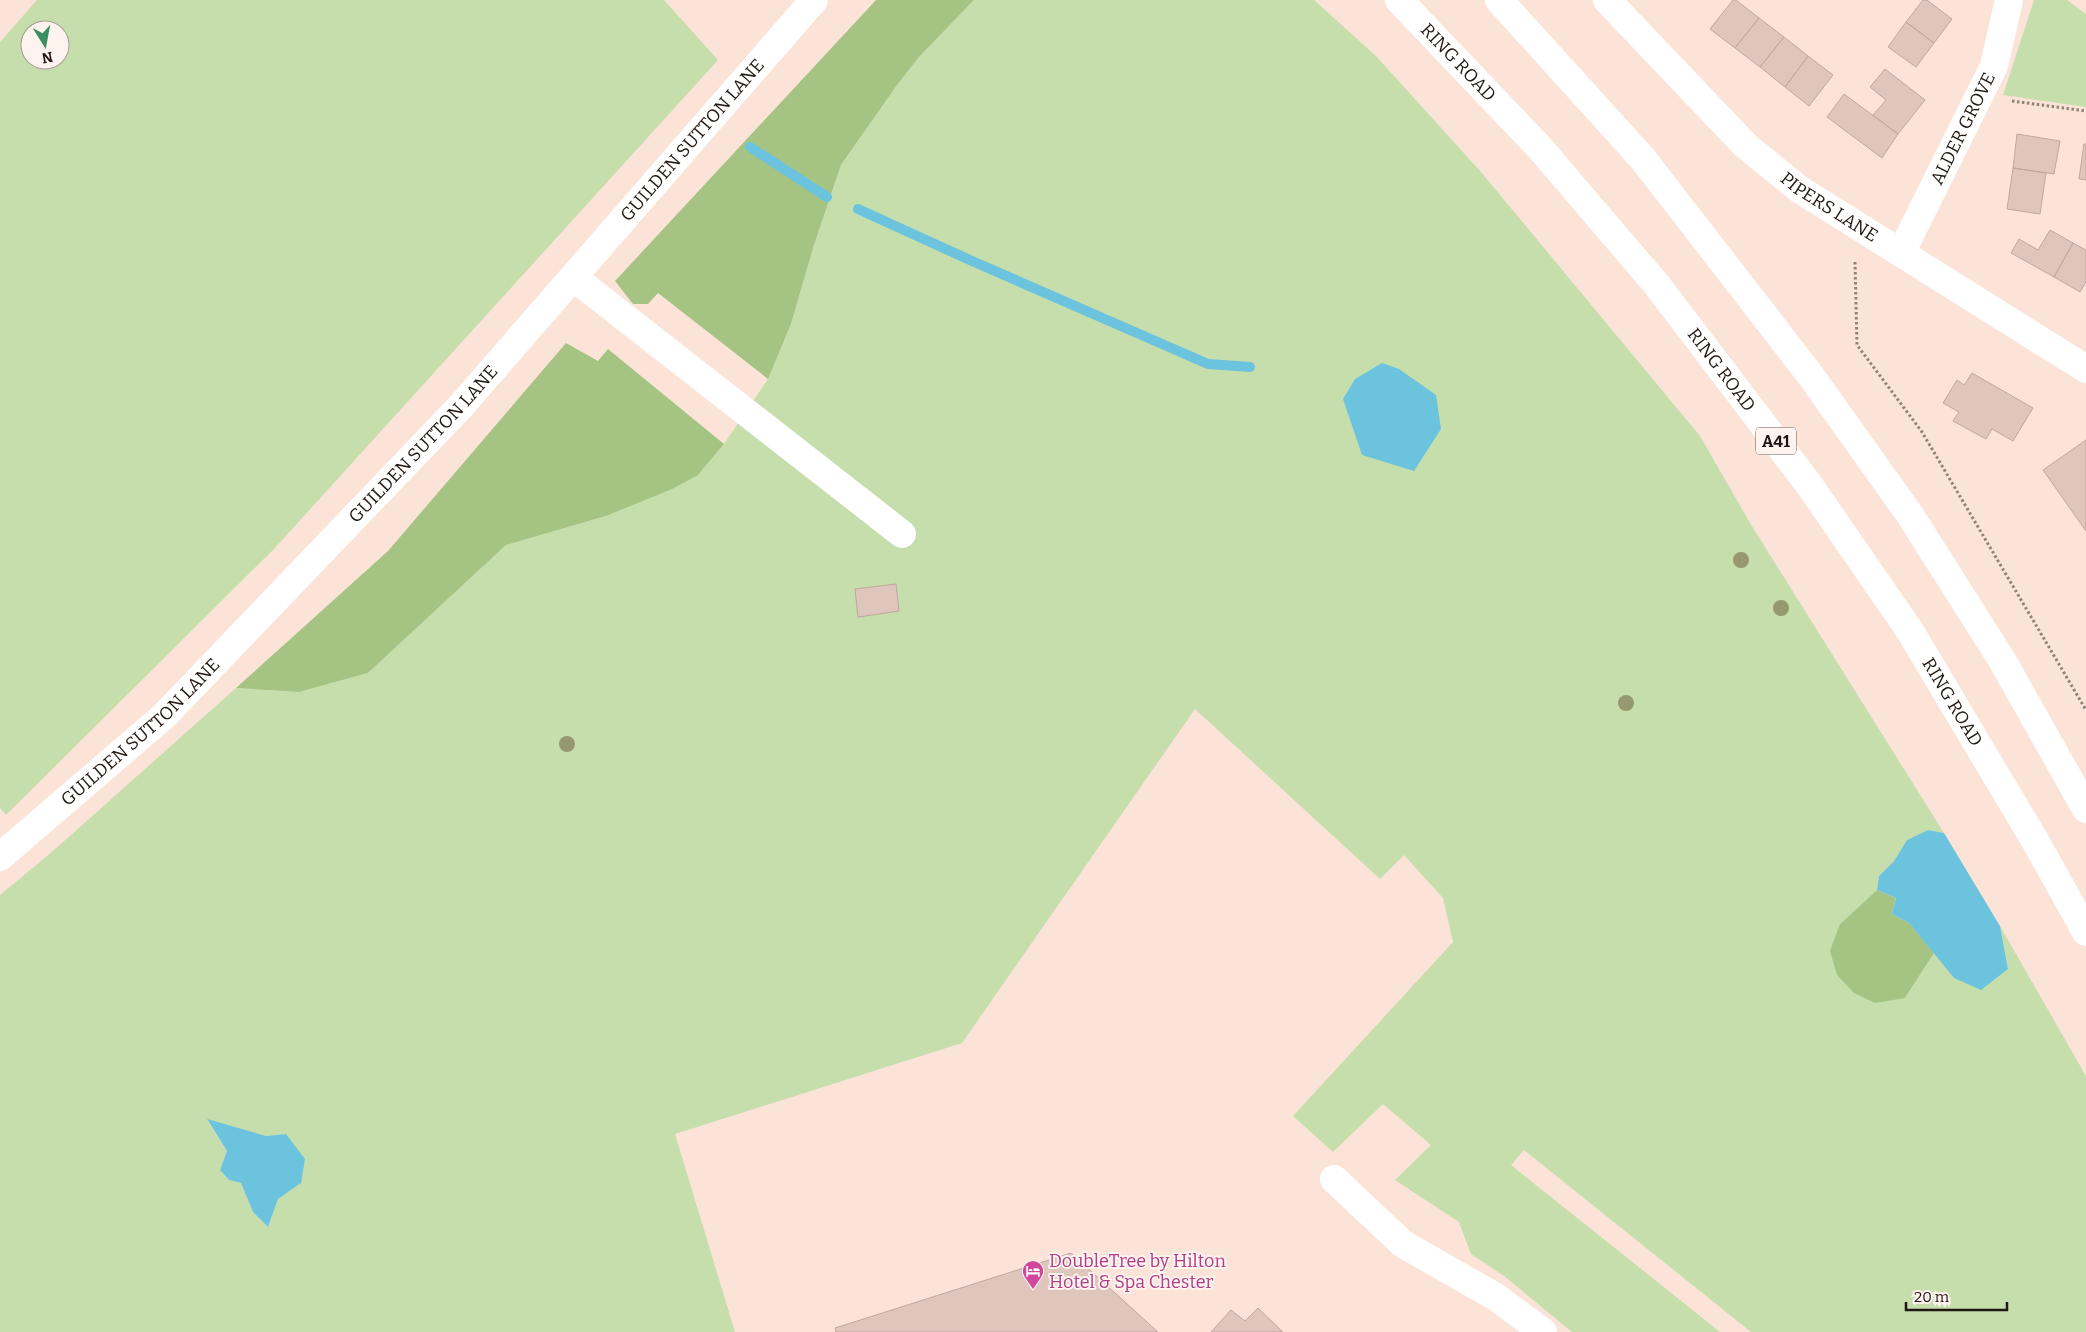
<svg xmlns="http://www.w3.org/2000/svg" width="2086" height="1332" font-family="Bitter,serif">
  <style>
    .green { fill: #c5deac; fill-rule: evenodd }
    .forest { fill: #a5c484 }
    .water { fill: #6cc3dd }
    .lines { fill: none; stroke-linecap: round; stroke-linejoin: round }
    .stream { stroke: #6cc3dd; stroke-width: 10 }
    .building { fill: #dfc6bd; stroke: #c0a79f }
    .path { stroke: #928079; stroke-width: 3; stroke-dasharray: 2.5 2.5; stroke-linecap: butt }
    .minor { stroke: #fff; stroke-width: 28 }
    .highway { stroke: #fff; stroke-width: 28 }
    .tree { fill: #959870 }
    .labels { text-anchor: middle; stroke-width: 4; stroke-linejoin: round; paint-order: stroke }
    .shield { fill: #fef3ef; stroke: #635955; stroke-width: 1 }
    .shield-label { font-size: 16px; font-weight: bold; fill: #201713 }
    .street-label { font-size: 18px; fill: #201713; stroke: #fef3ef }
    .hotel-label { font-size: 18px; fill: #b23c85; stroke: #fef3ef; text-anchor: start }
  </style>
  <rect width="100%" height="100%" fill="#fce3d8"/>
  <path class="green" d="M37 0H664L718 60 274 549 6 815 0 808V42ZM30 30H60V60H30Z
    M974 0H1314L1376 56 1481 172 1700 436 1750 523 1944 833 1928 830 1907 840 1894 861 1879 876 1877 890 1840 924 1905 998 1934 953 1954 978 2008 969 2000 926 2086 1076V1332H1751L1524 1150 1511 1165 1720 1332H1572L1504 1276 1471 1254 1459 1222 1395 1180 1431 1145 1383 1104 1333 1152 1293 1116 1453 942 1443 898 1404 855 1380 879 1195 709 962 1043 675 1134 735 1332H0V895L53 851 236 688 299 692 368 673 506 545 606 516 698 475 724 444 768 379 791 324 814 245 841 165 897 85 919 57ZM207 1120 266 1136 286 1134 301 1183 278 1199 268 1227 253 1212 241 1183 229 1180 220 1170 227 1151Z
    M2034 0H2067L2086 14V107L2003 95Z"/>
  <path class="forest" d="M876 0H974L919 57 897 85 841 165 814 245 791 324 768 379 658 293 648 304H633L615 281Z
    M566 343 598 361 608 349 724 444 698 475 672 489 606 516 506 545 368 673 299 692 236 688 388 551Z
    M1877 890 1896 898 1892 914 1909 923 1934 953 1905 998 1875 1003 1854 993 1837 975 1830 951 1840 924Z"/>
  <path class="water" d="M1382 363 1399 369 1436 395 1441 429 1414 471 1362 455 1343 399 1355 379Z
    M1928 830 1944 833 2000 926 2008 969 1981 990 1954 978 1909 923 1892 914 1896 898 1877 890 1879 876 1894 861 1907 840Z
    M207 1119 266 1136 286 1134 305 1159 301 1183 278 1199 268 1227 253 1212 241 1183 229 1180 220 1170 227 1151Z"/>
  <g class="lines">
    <path class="stream" d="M750 147 827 197
      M858 209 972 261 1208 364 1250 367"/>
  </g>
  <path class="building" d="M1733 0H1736L1759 18 1735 48 1710 29Z
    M1923 0H1927L1952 19 1934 43 1906 22Z
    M1759 18 1784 37 1760 67 1735 48Z
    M1906 22 1934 43 1916 67 1888 47Z
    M1784 37 1808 56 1785 87 1760 67Z
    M1808 56 1833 75 1809 106 1785 87Z
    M1885 69 1925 100 1898 134 1873 115 1886 100 1870 87Z
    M1844 94 1898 134 1882 158 1827 117Z
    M2017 134 2060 141 2054 174 2013 168Z
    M2084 144H2086V180L2079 179Z
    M2013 168 2046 173 2040 214 2007 209Z
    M2050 230 2073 243 2054 277 2011 253 2019 239 2038 250Z
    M2073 243 2086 250V282L2080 292 2054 277Z
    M1972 373 2033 408 2013 441 1992 429 1986 439 1953 421 1959 412 1943 403 1957 380 1964 385Z
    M2086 440V531L2043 470Z
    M896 584 899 611 858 617 855 589Z
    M1071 1253 1158 1332H836L835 1328Z
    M1258 1308 1283 1332H1211L1231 1310 1245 1321Z"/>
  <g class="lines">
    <path class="path" d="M2012 101 2086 111
      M1855 262 1857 345 1922 432 2086 710"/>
    <g class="minor">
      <path id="s1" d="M1607 0 1746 146 1799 189 2086 369"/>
      <path id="s2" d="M1901 253 1994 66 2009 0"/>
      <path d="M573 277 902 534"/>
      <path id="s3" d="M0 857 165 715 461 406 814 0"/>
      <path d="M1334 1179 1403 1244 1496 1297 1543 1332"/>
    </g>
    <g class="highway">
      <path id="s4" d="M1399 0 1539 147 1657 285 1810 486 1910 631 2037 844 2086 932"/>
      <path d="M1499 0 1643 159 1811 376 1910 515 2002 660 2086 809"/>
    </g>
  </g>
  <g class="tree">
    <circle cx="1741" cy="560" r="8"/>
    <circle cx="1781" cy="608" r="8"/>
    <circle cx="1626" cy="703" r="8"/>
    <circle cx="567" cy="744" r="8"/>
  </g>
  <defs>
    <g id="hotel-pin" transform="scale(1.125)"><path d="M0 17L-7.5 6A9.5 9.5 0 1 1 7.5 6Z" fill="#d1479c" stroke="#fef3ef"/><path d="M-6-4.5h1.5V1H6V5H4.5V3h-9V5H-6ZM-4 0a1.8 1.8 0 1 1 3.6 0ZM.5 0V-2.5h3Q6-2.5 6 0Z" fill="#fff"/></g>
  </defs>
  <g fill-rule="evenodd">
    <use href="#hotel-pin" x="1033" y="1271"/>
  </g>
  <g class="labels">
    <rect class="shield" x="1756" y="427.5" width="40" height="27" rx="4"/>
    <g class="shield-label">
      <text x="1776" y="447">A41</text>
    </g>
    <g class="street-label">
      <text dy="6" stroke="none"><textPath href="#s4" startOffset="86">RING ROAD</textPath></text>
      <text dy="6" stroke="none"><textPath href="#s2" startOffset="139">ALDER GROVE</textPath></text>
      <text dy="6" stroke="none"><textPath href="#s3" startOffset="998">GUILDEN SUTTON LANE</textPath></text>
      <text dy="6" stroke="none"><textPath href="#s1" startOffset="305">PIPERS LANE</textPath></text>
      <text dy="6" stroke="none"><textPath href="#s4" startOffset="491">RING ROAD</textPath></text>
      <text dy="6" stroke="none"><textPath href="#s3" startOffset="592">GUILDEN SUTTON LANE</textPath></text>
      <text dy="6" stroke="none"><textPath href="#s4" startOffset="896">RING ROAD</textPath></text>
      <text dy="6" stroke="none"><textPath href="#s3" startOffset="188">GUILDEN SUTTON LANE</textPath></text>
    </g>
    <g class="hotel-label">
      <text x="1049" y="1267">DoubleTree by Hilton<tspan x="1049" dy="21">Hotel &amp; Spa Chester</tspan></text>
    </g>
  </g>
  <g transform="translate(45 45) rotate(169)"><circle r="24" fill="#fef3ef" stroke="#a59b97"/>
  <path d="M0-4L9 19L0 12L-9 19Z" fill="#3a8e60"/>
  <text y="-8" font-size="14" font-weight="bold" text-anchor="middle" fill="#201713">N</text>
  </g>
  <path d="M1906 1302v8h101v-8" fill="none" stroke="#201713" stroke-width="2.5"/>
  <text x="1914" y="1302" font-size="15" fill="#201713" stroke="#fef3ef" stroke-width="4" paint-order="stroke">20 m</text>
</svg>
